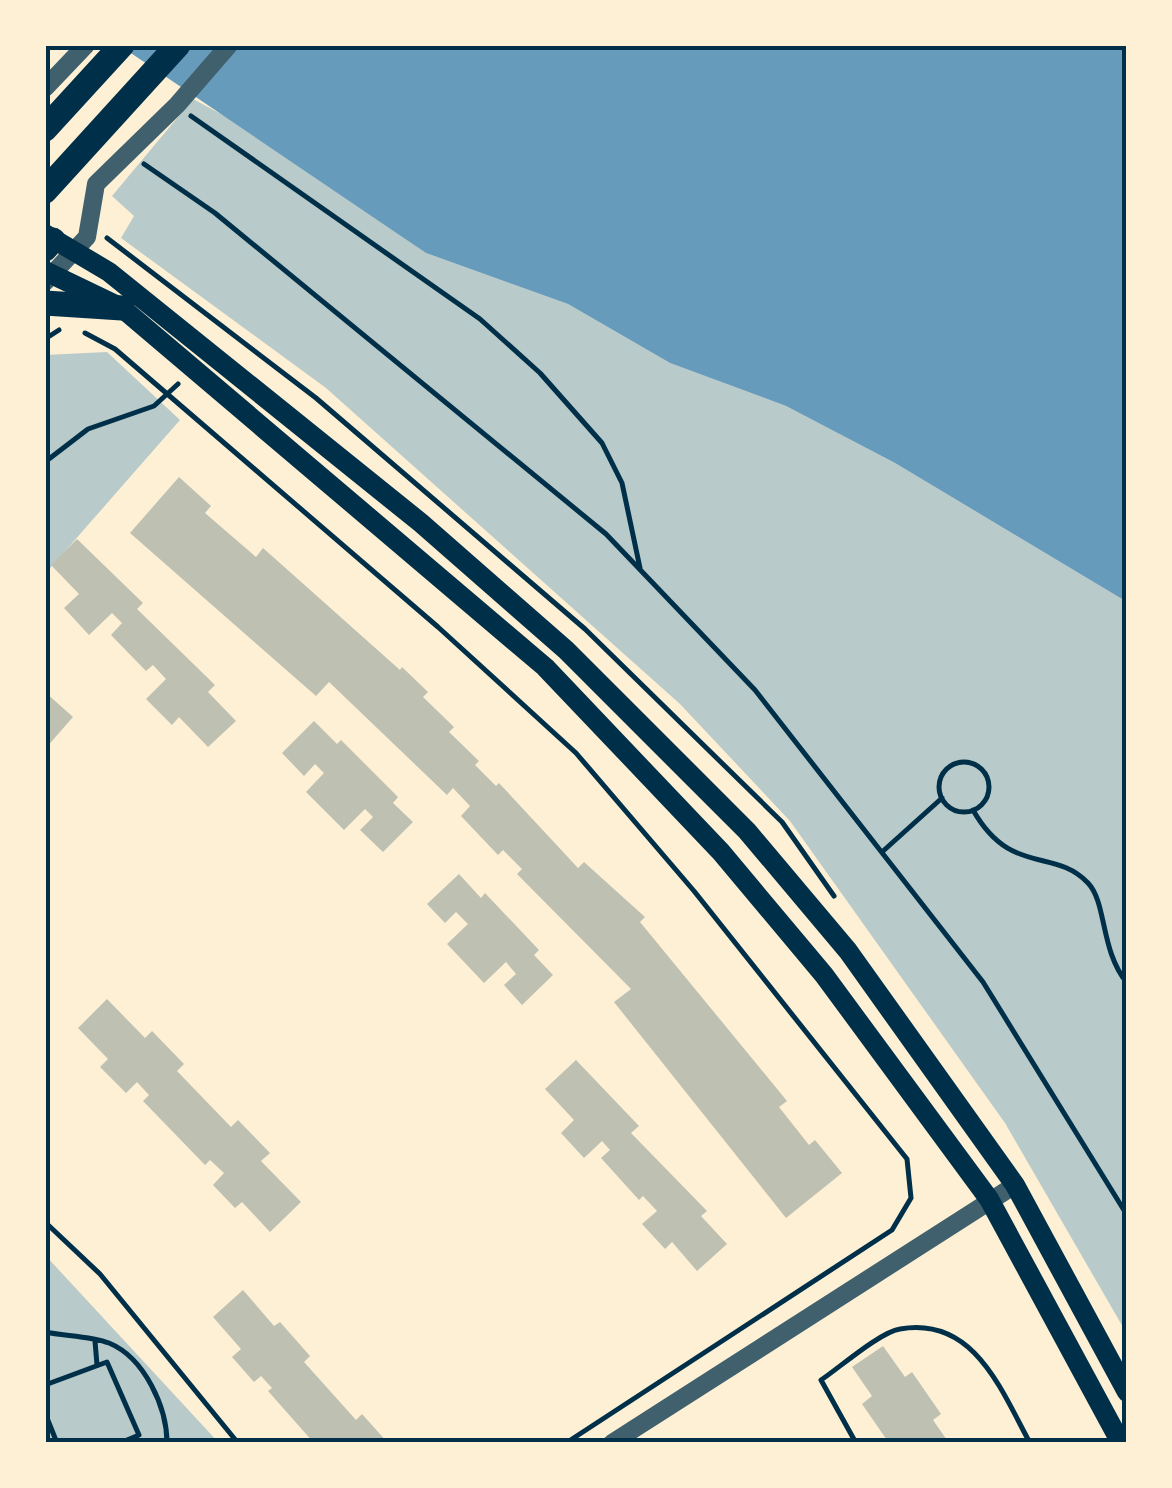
<svg xmlns="http://www.w3.org/2000/svg" width="1172" height="1488" font-family="Mulish,sans-serif">
  <style>
    .green { fill: #b9caca }
    .water { fill: #669bbc }
    .building { fill: #bec0b2 }
    .lines { fill: none; stroke-linecap: round; stroke-linejoin: round }
    .path { stroke: #003049; stroke-width: 5 }
    .tertiary { stroke: #3f606c; stroke-width: 18 }
    .secondary { stroke: #003049; stroke-width: 20 }
    .primary { stroke: #003049; stroke-width: 25 }
    .neatline { fill: none; stroke: #003049; stroke-width: 4 }
  </style>
  <rect width="100%" height="100%" fill="#fdf0d5"/>
  <path class="green" d="M193 99 247 128 426 253 568 304 670 363 786 406 895 463 1127 602V1334L1005 1123 790 821 680 704 326 388 121 238 134 216 112 196Z
    M107 352 180 420 45 574V355Z
    M45 1255 219 1443H45Z"/>
  <path class="water" d="M119 45H1127V602L895 463 786 406 670 363 568 304 426 253Z"/>
  <path class="building" d="M179 477 211 506 205 513 256 557 263 548 400 670 402 667 428 692 423 697 454 727 449 732 479 761 475 765 496 786 499 783 578 868 584 862 645 917 640 922 787 1101 779 1107 809 1145 815 1140 842 1173 786 1218 614 1002 631 989 517 874 522 869 503 850 498 855 461 816 470 806 453 788 447 795 329 682 316 696 130 533Z
    M77 539 143 603 137 609 215 685 208 692 236 721 208 747 179 717 172 725 146 699 166 679 153 665 146 671 111 635 122 623 112 613 89 635 64 608 79 594 51 565Z
    M45 692 73 717 45 749Z
    M314 721 337 744 341 740 398 797 393 803 413 822 383 852 360 830 373 817 365 809 344 830 306 792 324 773 315 764 304 776 282 753Z
    M459 874 481 898 485 893 539 950 534 955 553 975 522 1005 504 985 516 974 506 962 484 983 447 944 468 924 456 912 445 923 427 904Z
    M107 999 145 1038 152 1031 184 1064 177 1071 231 1127 238 1120 270 1153 261 1161 301 1202 270 1232 242 1202 235 1208 213 1185 224 1173 210 1160 205 1165 143 1101 149 1095 137 1082 126 1093 100 1067 108 1059 78 1028Z
    M576 1060 639 1126 631 1133 707 1211 701 1216 727 1244 697 1271 672 1242 665 1249 642 1224 657 1211 643 1196 639 1200 601 1158 610 1150 602 1141 584 1158 561 1133 574 1120 545 1089Z
    M243 1290 274 1326 280 1322 310 1356 304 1362 356 1420 362 1414 388 1443H314L268 1391 272 1388 261 1376 254 1382 232 1357 241 1349 213 1317Z
    M883 1346 905 1377 912 1372 941 1414 933 1420 949 1443H889L862 1404 872 1396 852 1367Z"/>
  <g class="lines">
    <path class="path" d="M191 116 480 319 540 373 602 443 622 483 640 568
      M144 164 215 213 606 534 755 690 983 982 1127 1215
      M107 238 316 398 585 629 782 822 834 896
      M85 333 115 349 438 627 576 753 694 891 907 1159 911 1198 892 1230 566 1443
      M45 339 59 330
      M45 462 88 429 154 406 178 384
      M939 787a25 25 0 1 1 50 0a25 25 0 1 1-50 0Z
      M973 810C1011 877 1054 847 1088 883 1107 903 1100 950 1127 983
      M882 852 942 798
      M45 1222 100 1274 238 1443
      M45 1332C64 1336 91 1336 109 1343 145 1358 167 1408 167 1443
      M95 1341 97 1365
      M45 1385 107 1362 139 1435 120 1443
      M45 1413 57 1443
      M856 1443 821 1380C839 1368 880 1332 900 1329 974 1316 1001 1390 1030 1443"/>
    <path class="tertiary" d="M45 88 86 45
      M45 282 87 237 96 184 177 105 229 45
      M612 1443 1015 1185"/>
    <path class="secondary" d="M45 234 109 272 421 523 566 650 747 831 848 951 1015 1185 1127 1392
      M45 271 122 308 545 667 721 852 824 975 989 1199 1121 1443"/>
    <path class="primary" d="M45 129 122 45
      M45 191 178 45
      M45 249 53 240
      M45 303 122 308"/>
  </g>
  <rect width="1172" height="1488" fill="none" stroke="#fdf0d5" stroke-width="95"/>
  <rect x="48" y="48" width="1076" height="1392" class="neatline"/>
</svg>
